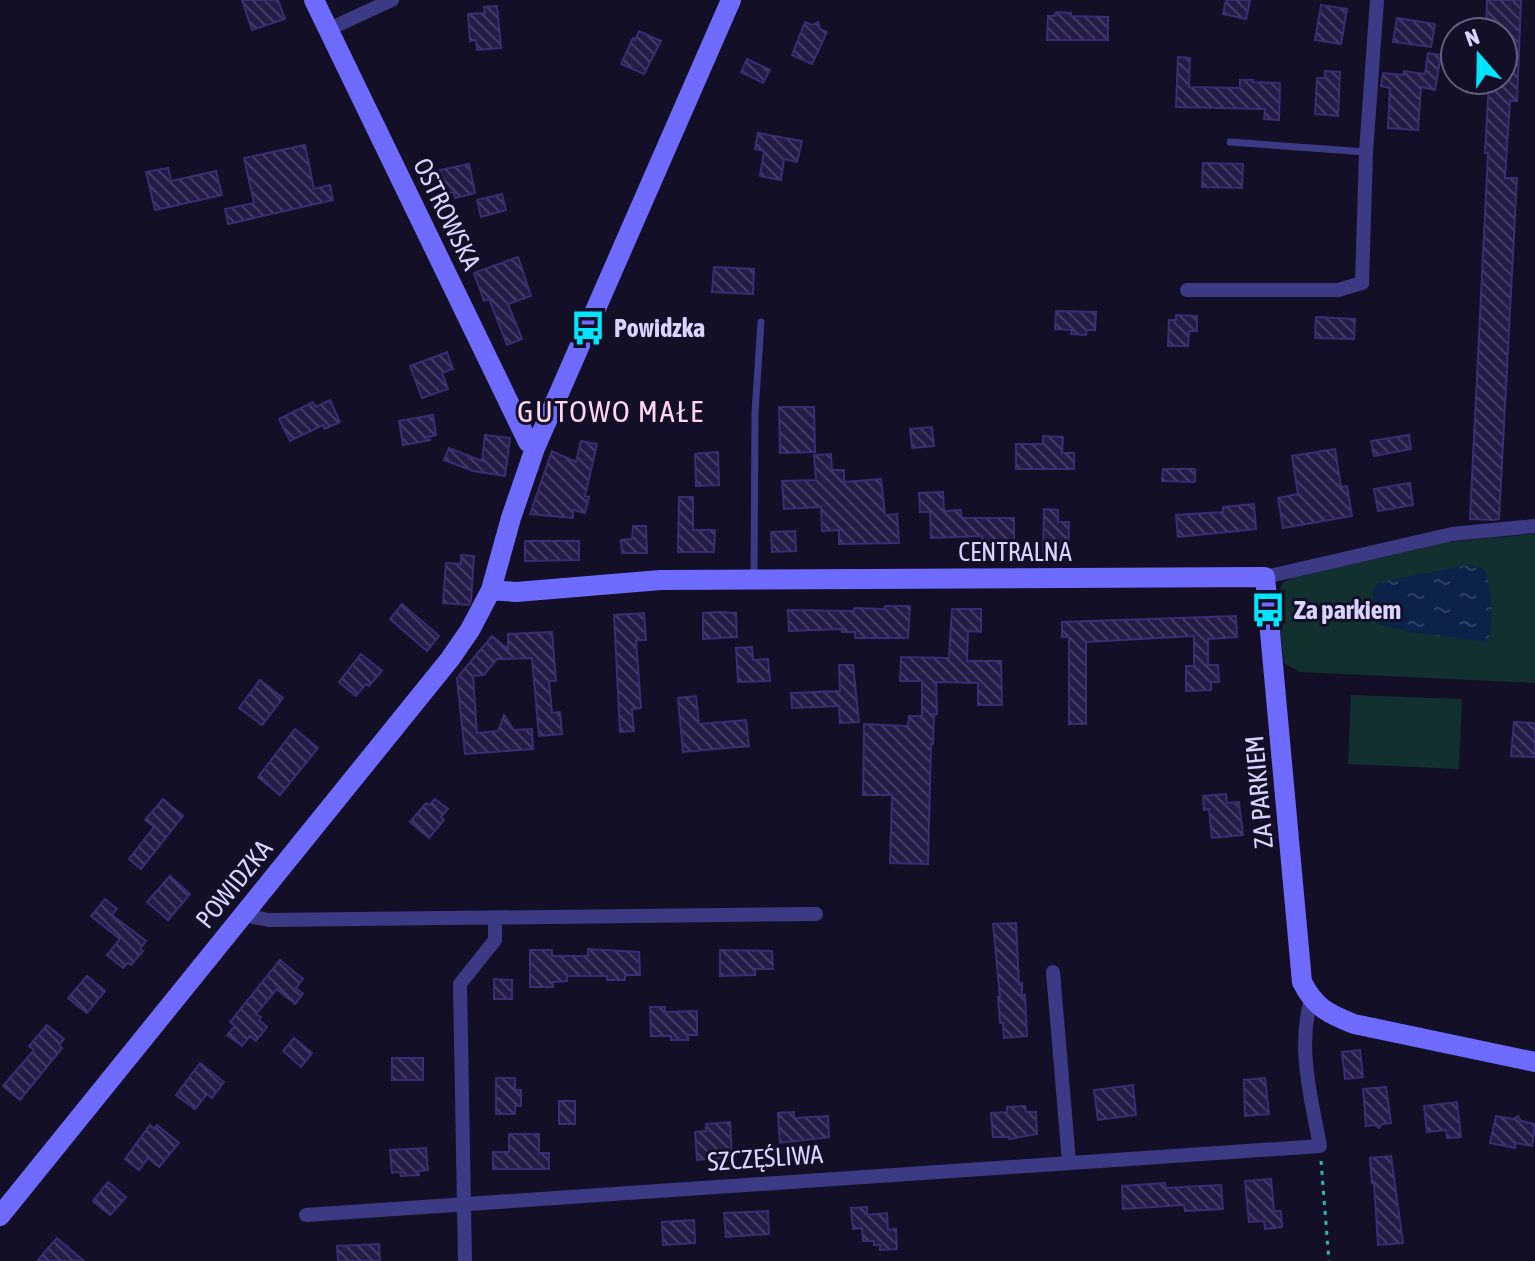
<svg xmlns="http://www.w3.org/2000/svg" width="1535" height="1261" font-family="'Asap Condensed',sans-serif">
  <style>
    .park { fill: #12302f }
    .water { fill: url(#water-ripples) }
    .building { fill: url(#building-back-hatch); stroke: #3b2d73; stroke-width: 2 }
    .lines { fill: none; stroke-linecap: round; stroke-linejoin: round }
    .path { stroke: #2fb8b0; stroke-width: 3; stroke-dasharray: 4 6; stroke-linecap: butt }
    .lane { stroke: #3d3a85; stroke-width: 7 }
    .street { stroke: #3d3a85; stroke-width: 14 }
    .secondary { stroke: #6f6bff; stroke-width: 20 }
    .labels { text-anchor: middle; stroke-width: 6; stroke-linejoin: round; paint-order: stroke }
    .street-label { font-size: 26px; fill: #d9d4ff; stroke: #130f26 }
    .poi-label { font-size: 26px; font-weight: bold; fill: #d9d4ff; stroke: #130f26; text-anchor: start }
    .quarter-label { font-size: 30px; letter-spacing: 2px; fill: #ffd6f0; stroke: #130f26 }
  </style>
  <defs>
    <pattern id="water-ripples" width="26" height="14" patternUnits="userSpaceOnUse" patternTransform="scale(2)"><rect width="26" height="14" fill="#0c2248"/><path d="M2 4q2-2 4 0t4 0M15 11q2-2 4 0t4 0" fill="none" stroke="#2f4163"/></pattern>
    <pattern id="building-back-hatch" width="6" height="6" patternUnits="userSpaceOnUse" patternTransform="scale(2)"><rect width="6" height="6" fill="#241b47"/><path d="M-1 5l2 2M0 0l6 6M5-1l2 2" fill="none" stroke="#433b63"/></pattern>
  </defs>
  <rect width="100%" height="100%" fill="#130f26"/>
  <path class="park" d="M1535 534V683L1300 672 1284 663 1276 600 1282 583 1297 576 1448 542Z
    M1351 695 1462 699 1459 769 1348 764Z"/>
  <path class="water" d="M1469 565 1484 569C1492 583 1495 627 1487 642L1409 632 1379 624 1373 607V588L1380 582Z"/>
  <path class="building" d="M242 0H278L285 19 252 30Z
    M1226 0H1250L1246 19 1223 14Z
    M1487 0H1521L1517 101H1510L1505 178H1517L1499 519 1494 520 1470 519 1488 153H1485L1489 80H1503V32H1486Z
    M1321 5 1347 9 1341 44 1315 40Z
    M497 6 501 48 477 50 476 40 470 41 468 14 485 13 484 7Z
    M1056 12 1071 13V16L1108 17V40H1047L1048 16H1054Z
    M1397 18 1435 24 1431 47 1393 42Z
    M805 22 812 25 818 22 820 29 827 32 812 64 792 55Z
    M639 31 661 41 644 74 621 64 633 38 635 40Z
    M1428 53 1441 55 1435 90 1421 87 1418 130 1388 128 1390 88 1381 86 1383 73 1403 75 1404 71 1425 74Z
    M1178 57 1190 58 1189 87 1240 88V80H1253V82L1280 83 1279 120 1264 119 1265 109 1176 107Z
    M747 59 770 70 763 83 741 72Z
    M1325 71 1340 72 1338 116 1315 114 1317 78H1325Z
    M758 133 802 141 797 162 784 159 781 180 760 176 764 151 755 149Z
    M305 145 314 189 330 185 333 200 228 224 225 209 254 203 244 158Z
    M1203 163 1243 164 1242 188 1202 187Z
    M469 164 475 193 455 198 454 192 445 194 440 170Z
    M168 168 171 181 216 171 222 195 155 210 146 172Z
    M502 194 506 210 481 217 477 200Z
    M518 257 531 296 508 304 522 339 507 345 489 299 484 301 474 273Z
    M714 267 754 269 753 294 712 292Z
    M1056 311 1096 312 1095 330H1087L1086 335 1071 334 1072 330 1055 329Z
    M1176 315 1197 316V331H1189L1188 346H1168L1169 320H1176Z
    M1316 317 1355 319 1354 339 1315 338Z
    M447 352 453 369 442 373 448 389 422 398 410 366Z
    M330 400 340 422 325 429 323 425 290 441 279 419 313 402 316 407Z
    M779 407H814L815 452 780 453Z
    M433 415 436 435 425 438 431 440 403 445 399 421Z
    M932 427 934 446 912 448 910 429Z
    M485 435 510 438 505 476 473 471 444 460 449 448 482 461Z
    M1409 435 1411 449 1374 456 1371 441Z
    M1043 436 1063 437 1062 453H1074V469H1016V444H1043Z
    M581 441 597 444 585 496 589 497 585 513 573 510V518L530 514 552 451 576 462Z
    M1335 449 1341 487 1347 486 1352 516 1283 528 1278 498 1298 494 1292 456Z
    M718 452 719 485 696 486 695 454Z
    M831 454 832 470H844V482L881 479 885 515 897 514 899 543 839 544V530L822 531 821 507 784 509 782 481 816 480 814 455Z
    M1163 469H1195V482L1162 481Z
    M1410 483 1413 505 1378 511 1374 489Z
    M943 492 944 511 961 510 962 518H1014V545L982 542V536L931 538 930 512H920L919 493Z
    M679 497H693V530H715L714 552H678Z
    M1254 504 1256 529 1178 537 1176 515 1223 512V507Z
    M1044 509 1058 510V522H1069L1068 554 1043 553Z
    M633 526H646L647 553H622L621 540 632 539Z
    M795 531 796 551 772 552 771 532Z
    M525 541H579V560L525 561Z
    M461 555 474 556 471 600 469 605 443 603 446 563 461 564Z
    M402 604 439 636 427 651 390 619Z
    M885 606H910L908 638H855V632H842V629L789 631 788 610 854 611V608L885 609Z
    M952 609H981V632L968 631 967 661H1001L1002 705H978V683L936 682 937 714H934L933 744H931L928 864 890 863 892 795H863L864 724 908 726 909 716H922V681H900L901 657 949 658Z
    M720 612 736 613 737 637 703 639V613Z
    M644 613 646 640H636L641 708 632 709 634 731 620 732 614 615Z
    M1236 616 1237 637 1208 639V665H1218L1219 682H1211V690L1186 691V666H1194V636L1086 642V724H1069V637H1062V622Z
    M552 632 556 681H549L552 713 560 712 562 734 539 736 532 658 497 659 484 675 473 676 477 733 498 731 504 715 514 730 532 729 533 749 465 754 457 678 492 636 508 649V634Z
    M752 647 753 660 768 659 770 681 738 682 736 648Z
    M361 654 382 671 369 686 366 684 356 696 339 682Z
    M839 665H853L859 722 840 723 839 706 792 708 791 693 840 691Z
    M260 680 283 698 262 725 239 708Z
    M696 696 699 724 746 720 749 746 683 752 678 698Z
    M1514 722 1535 723V757L1511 756Z
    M295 729 318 748 280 795 258 777Z
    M1226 794 1227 803 1239 802 1243 835 1212 838 1209 809 1204 810 1203 796Z
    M163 799 183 816 141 869 129 859 154 827 145 820Z
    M435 799 448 809 441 817 444 820 429 838 410 822 426 803 429 805Z
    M170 876 190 894 168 920 147 902Z
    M105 899 117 909 112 915 146 941 140 949 143 951 131 965 128 963 123 968 107 955 120 939 91 916Z
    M1016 923 1019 984 1022 983V995H1025L1027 1036 1004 1038 1003 1023H1000L998 997H1000L993 924Z
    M588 949 639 952 640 975H625V980H607V976H567V981L553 982V987H530V950H552V956H588Z
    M720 950 772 951 773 969H755V975L720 976Z
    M280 960 303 979 296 988 303 994 295 1004 277 989 256 1014 261 1017 259 1020 267 1027 256 1041 250 1036 242 1046 227 1035 235 1026 230 1022Z
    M87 976 105 991 87 1013 68 998Z
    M494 979 512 980V999H494Z
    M650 1007H665V1012L697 1011V1035H688V1040H671V1036H651Z
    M47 1025 64 1039 59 1045 62 1048 20 1100 3 1086 34 1050 29 1046Z
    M294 1038 312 1053 301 1067 283 1051Z
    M1360 1050 1363 1077 1345 1079 1342 1052Z
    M392 1058H423V1080H392Z
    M200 1063 224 1082 212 1098 207 1094 195 1109 176 1095Z
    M496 1078H515V1090H521V1106H515V1114H496Z
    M1265 1078 1269 1114 1245 1116 1244 1080Z
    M1133 1085 1136 1115 1098 1120 1094 1090Z
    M1386 1087 1391 1123 1382 1124 1379 1128 1375 1125 1366 1126 1363 1089Z
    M559 1101H575V1124H559Z
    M1457 1102 1461 1137 1447 1138 1446 1130 1427 1132 1424 1106Z
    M1025 1106 1026 1112H1036L1037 1134 1009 1139V1137H993L991 1113 1007 1112V1107Z
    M794 1112V1118L828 1116 829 1137 780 1143 778 1113Z
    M1496 1116 1513 1119 1518 1116 1521 1121 1535 1124 1532 1146 1516 1143 1515 1148 1490 1143Z
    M730 1122 732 1157 697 1160 695 1132 706 1131V1124Z
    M150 1125 154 1129 157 1125 179 1143 159 1167 148 1158 139 1170 125 1159Z
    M509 1134H539V1153H549V1169H493V1152H509Z
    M426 1148 428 1170 418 1171 419 1175 401 1176 400 1172 392 1173 390 1150Z
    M1391 1156 1403 1243 1378 1245 1374 1183H1372L1370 1158Z
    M1271 1179 1274 1211H1281L1282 1227 1265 1229 1264 1221 1249 1222 1245 1181Z
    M108 1182 126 1197 110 1215 93 1201Z
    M1165 1183 1166 1188 1221 1185 1223 1209 1185 1211 1184 1205 1123 1209 1122 1186Z
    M867 1207V1215L887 1213 888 1230 896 1229 897 1249 880 1250V1245H874V1241H863L862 1228 853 1229 851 1208Z
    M768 1211 769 1234 726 1237 724 1213Z
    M694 1220 695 1243 663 1245 662 1222Z
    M57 1238 84 1261H37Z
    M379 1244 380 1261H338L337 1246Z"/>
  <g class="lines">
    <path class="path" d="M1321 1161 1329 1261"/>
    <path class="lane" d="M1230 142 1366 152
      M754 577 755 412 761 322"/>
    <path class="street" d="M329 29 392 0
      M1187 290H1338L1362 283 1366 152 1377 0
      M1265 577 1452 534 1535 526
      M243 915 269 920 816 914
      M1053 972 1069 1162
      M306 1215 1320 1146C1311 1097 1297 1048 1311 1000
      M465 1261 460 984 495 940V918"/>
    <path class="secondary" d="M314 0 528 442 535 448
      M491 590 516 592 661 580 1265 577 1302 982C1315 1008 1329 1014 1354 1024L1535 1062
      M0 1216 450 659 470 630 491 590 511 518 535 448 731 0"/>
  </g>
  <defs>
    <g id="bus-bare" transform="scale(2.76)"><path d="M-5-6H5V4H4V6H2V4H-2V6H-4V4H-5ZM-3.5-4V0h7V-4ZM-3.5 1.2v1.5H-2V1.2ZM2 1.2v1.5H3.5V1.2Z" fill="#00e5ff" stroke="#130f26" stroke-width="2.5" paint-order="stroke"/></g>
  </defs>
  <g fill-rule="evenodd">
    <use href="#bus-bare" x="588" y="328"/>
    <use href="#bus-bare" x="1268" y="610"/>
  </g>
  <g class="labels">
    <g class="street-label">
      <text transform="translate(447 214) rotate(64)" y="9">OSTROWSKA</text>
      <text x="1015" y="561">CENTRALNA</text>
      <text transform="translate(1259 792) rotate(-95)" y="9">ZA PARKIEM</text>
      <text transform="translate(234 884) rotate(-51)" y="9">POWIDZKA</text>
      <text transform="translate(765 1158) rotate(-4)" y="9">SZCZĘŚLIWA</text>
    </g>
    <g class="poi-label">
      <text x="614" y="337">Powidzka</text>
      <text x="1294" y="619">Za parkiem</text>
    </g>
    <g class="quarter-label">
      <text x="611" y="422">GUTOWO MAŁE</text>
    </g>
  </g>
  <g transform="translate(1479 56) rotate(340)"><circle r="38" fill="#130f26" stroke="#625e7d" stroke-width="2"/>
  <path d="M0-6L14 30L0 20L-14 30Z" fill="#00e5ff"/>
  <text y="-12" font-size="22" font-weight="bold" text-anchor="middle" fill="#d9d4ff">N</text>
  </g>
</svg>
